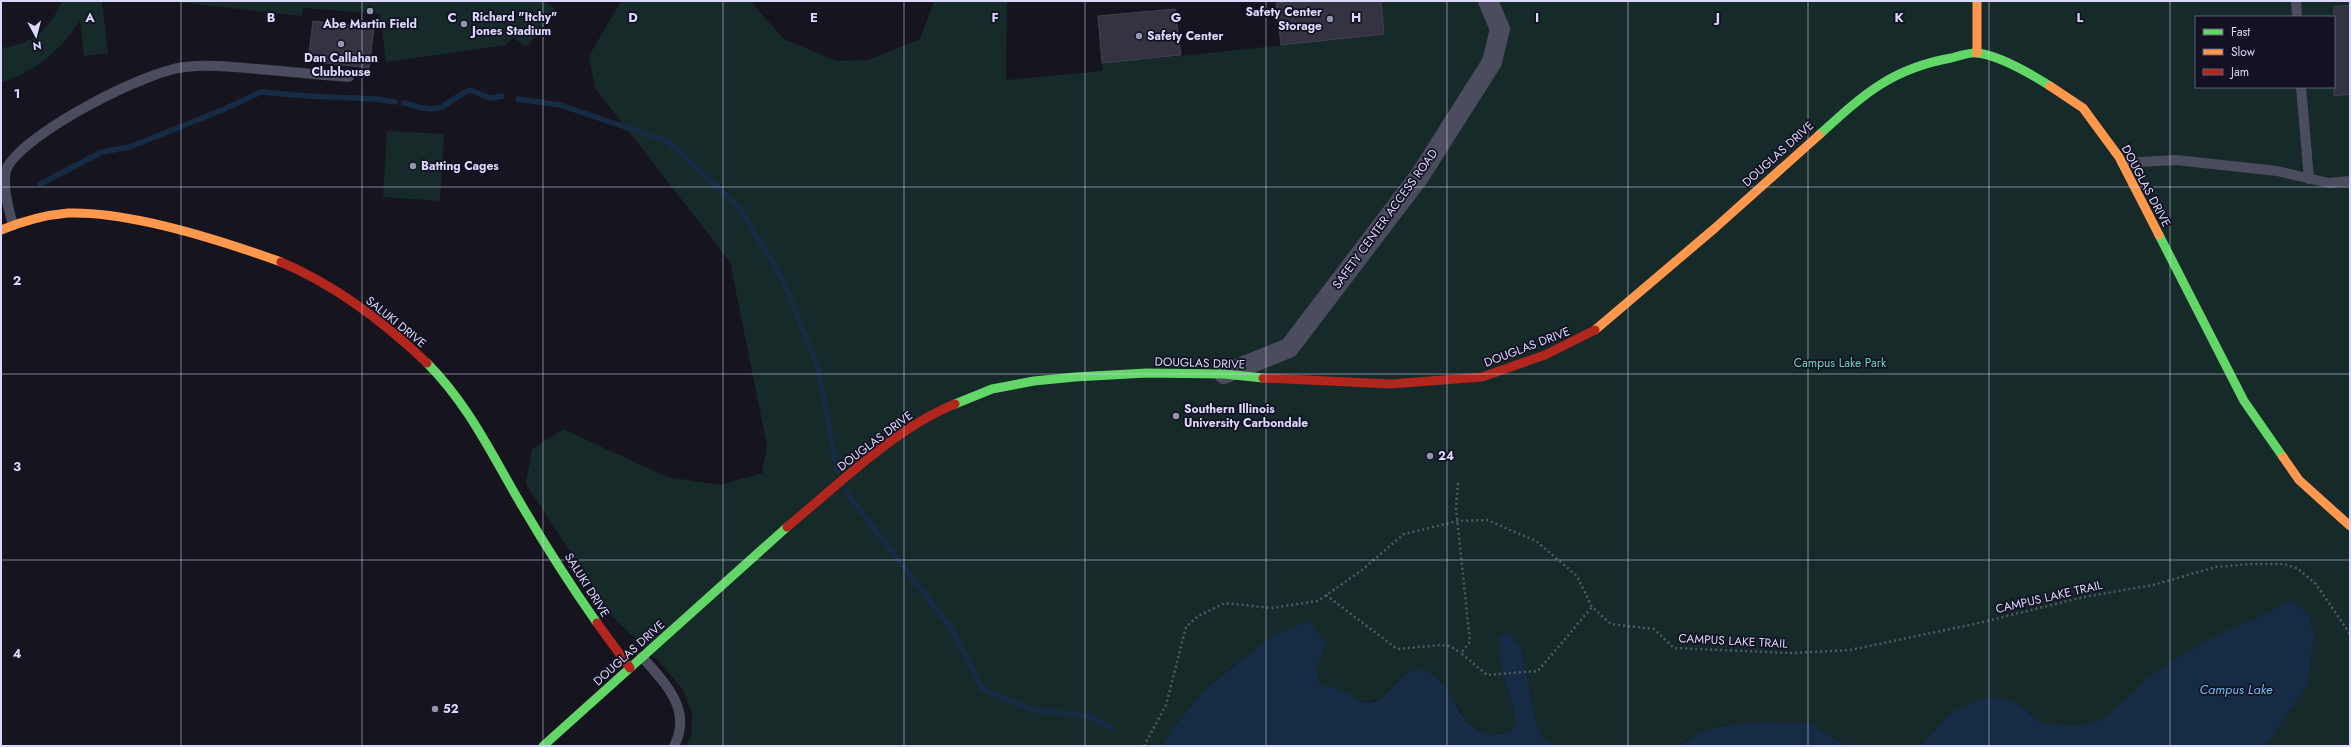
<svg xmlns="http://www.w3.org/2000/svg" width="2351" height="747" font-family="Jost,sans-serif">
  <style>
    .green { fill: #152a29; fill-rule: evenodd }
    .water { fill: #162b44 }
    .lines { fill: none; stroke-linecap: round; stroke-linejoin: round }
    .stream { stroke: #162b44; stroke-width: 5.5 }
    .building { fill: #343341; stroke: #434152 }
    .path { stroke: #4e5b65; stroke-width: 2.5; stroke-dasharray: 2 3; stroke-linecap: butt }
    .lane { stroke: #4c4c5f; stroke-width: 10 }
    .street { stroke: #4c4c5f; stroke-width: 20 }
    .fast { stroke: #63d668; stroke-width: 9 }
    .slow { stroke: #ff974d; stroke-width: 9 }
    .jam { stroke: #b3261e; stroke-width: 9 }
    .grid { fill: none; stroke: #dad9fa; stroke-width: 1; stroke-opacity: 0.55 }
    .poi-dot { fill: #9594ad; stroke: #131123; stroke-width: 1.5 }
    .labels { text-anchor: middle; stroke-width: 3.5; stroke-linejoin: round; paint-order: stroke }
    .poi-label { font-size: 12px; font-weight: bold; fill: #dad9fa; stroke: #131123; text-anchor: start }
    .street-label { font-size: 12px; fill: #dad9fa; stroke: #131123 }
    .park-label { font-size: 12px; fill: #6dd2b1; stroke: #131123 }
    .water-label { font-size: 13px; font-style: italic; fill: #73beee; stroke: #131123 }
    .grid-label { font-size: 13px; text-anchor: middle; font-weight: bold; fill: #dad9fa; stroke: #131123; stroke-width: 3.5; stroke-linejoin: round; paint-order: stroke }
  </style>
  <rect width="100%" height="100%" fill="#16151f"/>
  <path class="green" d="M62 1H102L108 53 84 56 80 20C61 51 35 71 1 83V48C33 44 49 30 62 1Z
    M168 1H545L557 11 526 47 513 37 506 45 386 62 380 14 303 8 302 16Z
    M621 1H750L784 39 836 61 868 60 920 39 934 1H1007L1006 80 1103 71 1102 63 1182 56 1384 34 1381 1H2350V746H2266L2290 710 2265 614 2225 631 2105 718 2079 726 2039 722 2016 702 1951 712 1920 746H1847L1809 723 1772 722 1719 726 1687 740 1681 746H1555L1542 736 1536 722 1521 647 1502 675 1513 705 1515 725 1509 733 1485 735 1467 721 1440 680 1429 672 1414 670 1401 677 1382 697 1368 703 1355 699 1345 692 1320 684 1317 669 1326 644 1236 664 1206 688 1174 726 1162 746H686L691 736 692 713 683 690 663 666 612 616 526 484 532 449 563 429 667 477 721 485 762 473 767 446 730 262 595 88 589 56ZM2196 17H2334V87H2196Z
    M387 131 444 134 440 201 383 197Z"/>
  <path class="water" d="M2290 600 2309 616 2314 635 2308 684 2266 746H1920L1951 712 1986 697 2016 702 2039 722 2079 726 2105 718 2148 678 2169 662 2225 631 2265 614Z
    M1309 621 1326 644 1317 669 1320 684C1328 686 1336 688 1344 691 1351 694 1359 703 1368 703 1392 701 1402 658 1429 672 1447 681 1454 706 1466 720 1471 726 1479 731 1486 735L1509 733 1515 725 1513 705 1502 675 1498 636 1506 633 1514 638 1521 647 1536 722 1542 736 1555 746H1162L1174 726 1206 688 1274 635Z
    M1772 722 1809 723 1847 746H1681C1704 723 1742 723 1772 722Z"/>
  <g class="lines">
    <path class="stream" d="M518 99 560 105 667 141 739 207 782 278 818 368 837 470
      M404 103C416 106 429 112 442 107 451 102 458 95 470 90L490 98 502 96
      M40 184 102 152 130 147 222 110 261 92 307 96 377 99 395 102
      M846 492 951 628 982 689 1034 710 1089 716 1113 729"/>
  </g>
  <path class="building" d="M1298 1H1381L1384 34 1281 45 1276 3Z
    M2350 5V94L2334 96V7Z
    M1175 9 1181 55 1102 63 1098 16Z
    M313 21 374 28 369 68 308 61Z"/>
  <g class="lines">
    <path class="path" d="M1458 483 1456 508 1470 642 1461 653 1487 675 1538 671 1592 607
      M1326 595 1397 649 1441 645 1450 646 1461 653
      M1144 746 1166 705 1186 627 1198 616 1225 603 1271 608 1318 601 1362 570 1404 534 1458 521 1487 520 1536 541 1577 576 1592 607 1611 624 1654 629 1674 648 1790 653 1850 650 1979 623 2084 597 2153 585 2216 567 2250 564H2284L2297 568 2316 584 2350 634"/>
    <path class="lane" d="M2296 1 2297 17
      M2301 87 2309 179
      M2122 163 2176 160 2277 171 2329 183 2350 181
      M13 225C9 211 0 180 8 166 29 131 145 71 185 67 210 64 234 67 258 69 288 72 318 74 349 77
      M642 657C665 683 693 710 674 746"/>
    <path class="street" d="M1224 374 1289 348 1419 177 1492 62 1500 29 1488 1"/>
    <path class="fast" d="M1819 135C1863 95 1890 69 1951 58 1959 56 1970 52 1978 53 2000 56 2031 74 2050 86
      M2159 235 2244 401 2283 457
      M427 363C467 403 490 451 518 499 543 542 569 583 597 623
      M955 404 992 389 1034 381 1075 377 1147 373 1224 374 1263 378
      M543 746 787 527"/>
    <path class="slow" d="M1977 1V53
      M2050 86 2083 108 2119 157 2159 235
      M1 230C23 221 45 215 68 213 129 211 223 241 281 262
      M1595 330 1715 228 1819 135
      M2283 457 2299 480 2350 526"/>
    <path class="jam" d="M281 262C335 285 384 322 427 363
      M1263 378 1391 384 1482 377 1545 355 1595 330
      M787 527C837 486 895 428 955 404
      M597 623 630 668"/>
  </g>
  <path class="grid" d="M181 1V746M362 1V746M543 1V746M723 1V746M904 1V746M1085 1V746M1266 1V746M1447 1V746M1628 1V746M1808 1V746M1989 1V746M2170 1V746M1 187H2350M1 374H2350M1 560H2350"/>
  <g class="poi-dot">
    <circle cx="370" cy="11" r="4"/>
    <circle cx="1330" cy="19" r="4"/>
    <circle cx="464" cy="24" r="4"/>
    <circle cx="1139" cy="36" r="4"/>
    <circle cx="341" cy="44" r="4"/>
    <circle cx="413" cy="166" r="4"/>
    <circle cx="1176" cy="416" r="4"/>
    <circle cx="1430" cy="456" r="4"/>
    <circle cx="435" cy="709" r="4"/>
  </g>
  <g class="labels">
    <g class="poi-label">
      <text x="1322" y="16" text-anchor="end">Safety Center<tspan x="1322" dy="14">Storage</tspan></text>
      <text x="472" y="21">Richard "Itchy"<tspan x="472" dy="14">Jones Stadium</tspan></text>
      <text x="370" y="28" text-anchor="middle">Abe Martin Field</text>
      <text x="1147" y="40">Safety Center</text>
      <text x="341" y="62" text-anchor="middle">Dan Callahan<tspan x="341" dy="14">Clubhouse</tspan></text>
      <text x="421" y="170">Batting Cages</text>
      <text x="1184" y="413">Southern Illinois<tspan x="1184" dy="14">University Carbondale</tspan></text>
      <text x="1438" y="460">24</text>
      <text x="443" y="713">52</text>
    </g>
    <g class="street-label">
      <text transform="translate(1778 154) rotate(-42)" y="4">DOUGLAS DRIVE</text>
      <text transform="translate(2146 186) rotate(62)" y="4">DOUGLAS DRIVE</text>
      <text transform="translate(1385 219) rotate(-54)" y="4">SAFETY CENTER ACCESS ROAD</text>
      <text transform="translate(396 322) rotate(39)" y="4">SALUKI DRIVE</text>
      <text transform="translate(1527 347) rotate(-21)" y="4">DOUGLAS DRIVE</text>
      <text transform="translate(1200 363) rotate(2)" y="4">DOUGLAS DRIVE</text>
      <text transform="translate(875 441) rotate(-37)" y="4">DOUGLAS DRIVE</text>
      <text transform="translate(587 585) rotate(58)" y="4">SALUKI DRIVE</text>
      <text transform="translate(2049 597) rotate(-13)" y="4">CAMPUS LAKE TRAIL</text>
      <text transform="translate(1733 641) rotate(3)" y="4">CAMPUS LAKE TRAIL</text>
      <text transform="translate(629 653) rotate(-42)" y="4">DOUGLAS DRIVE</text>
    </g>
    <g class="park-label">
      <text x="1840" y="367">Campus Lake Park</text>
    </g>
    <g class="water-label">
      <text x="2236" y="694">Campus Lake</text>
    </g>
  </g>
  <g class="grid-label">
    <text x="90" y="22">A</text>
    <text x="271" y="22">B</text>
    <text x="452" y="22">C</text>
    <text x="633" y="22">D</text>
    <text x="814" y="22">E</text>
    <text x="995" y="22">F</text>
    <text x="1176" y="22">G</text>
    <text x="1356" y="22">H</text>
    <text x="1537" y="22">I</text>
    <text x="1718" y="22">J</text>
    <text x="1899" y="22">K</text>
    <text x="2080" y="22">L</text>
    <text x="17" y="98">1</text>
    <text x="17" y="285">2</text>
    <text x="17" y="471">3</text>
    <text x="17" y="658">4</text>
  </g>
  <rect width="2351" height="747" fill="none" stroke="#dad9fa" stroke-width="4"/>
  <rect x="2195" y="16" width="140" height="72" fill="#131123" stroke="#636179"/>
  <rect x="2203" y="29" width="20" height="6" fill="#63d668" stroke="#636179"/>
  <text x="2231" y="36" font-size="12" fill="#dad9fa">Fast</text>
  <rect x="2203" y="49" width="20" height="6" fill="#ff974d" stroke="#636179"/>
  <text x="2231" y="56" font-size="12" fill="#dad9fa">Slow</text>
  <rect x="2203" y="69" width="20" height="6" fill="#b3261e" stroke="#636179"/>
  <text x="2231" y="76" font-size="12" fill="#dad9fa">Jam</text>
  <g transform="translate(36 36) rotate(173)" stroke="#131123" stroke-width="3" paint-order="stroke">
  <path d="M0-3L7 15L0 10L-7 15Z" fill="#dad9fa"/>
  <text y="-6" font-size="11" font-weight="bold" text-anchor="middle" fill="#dad9fa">N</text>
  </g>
</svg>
